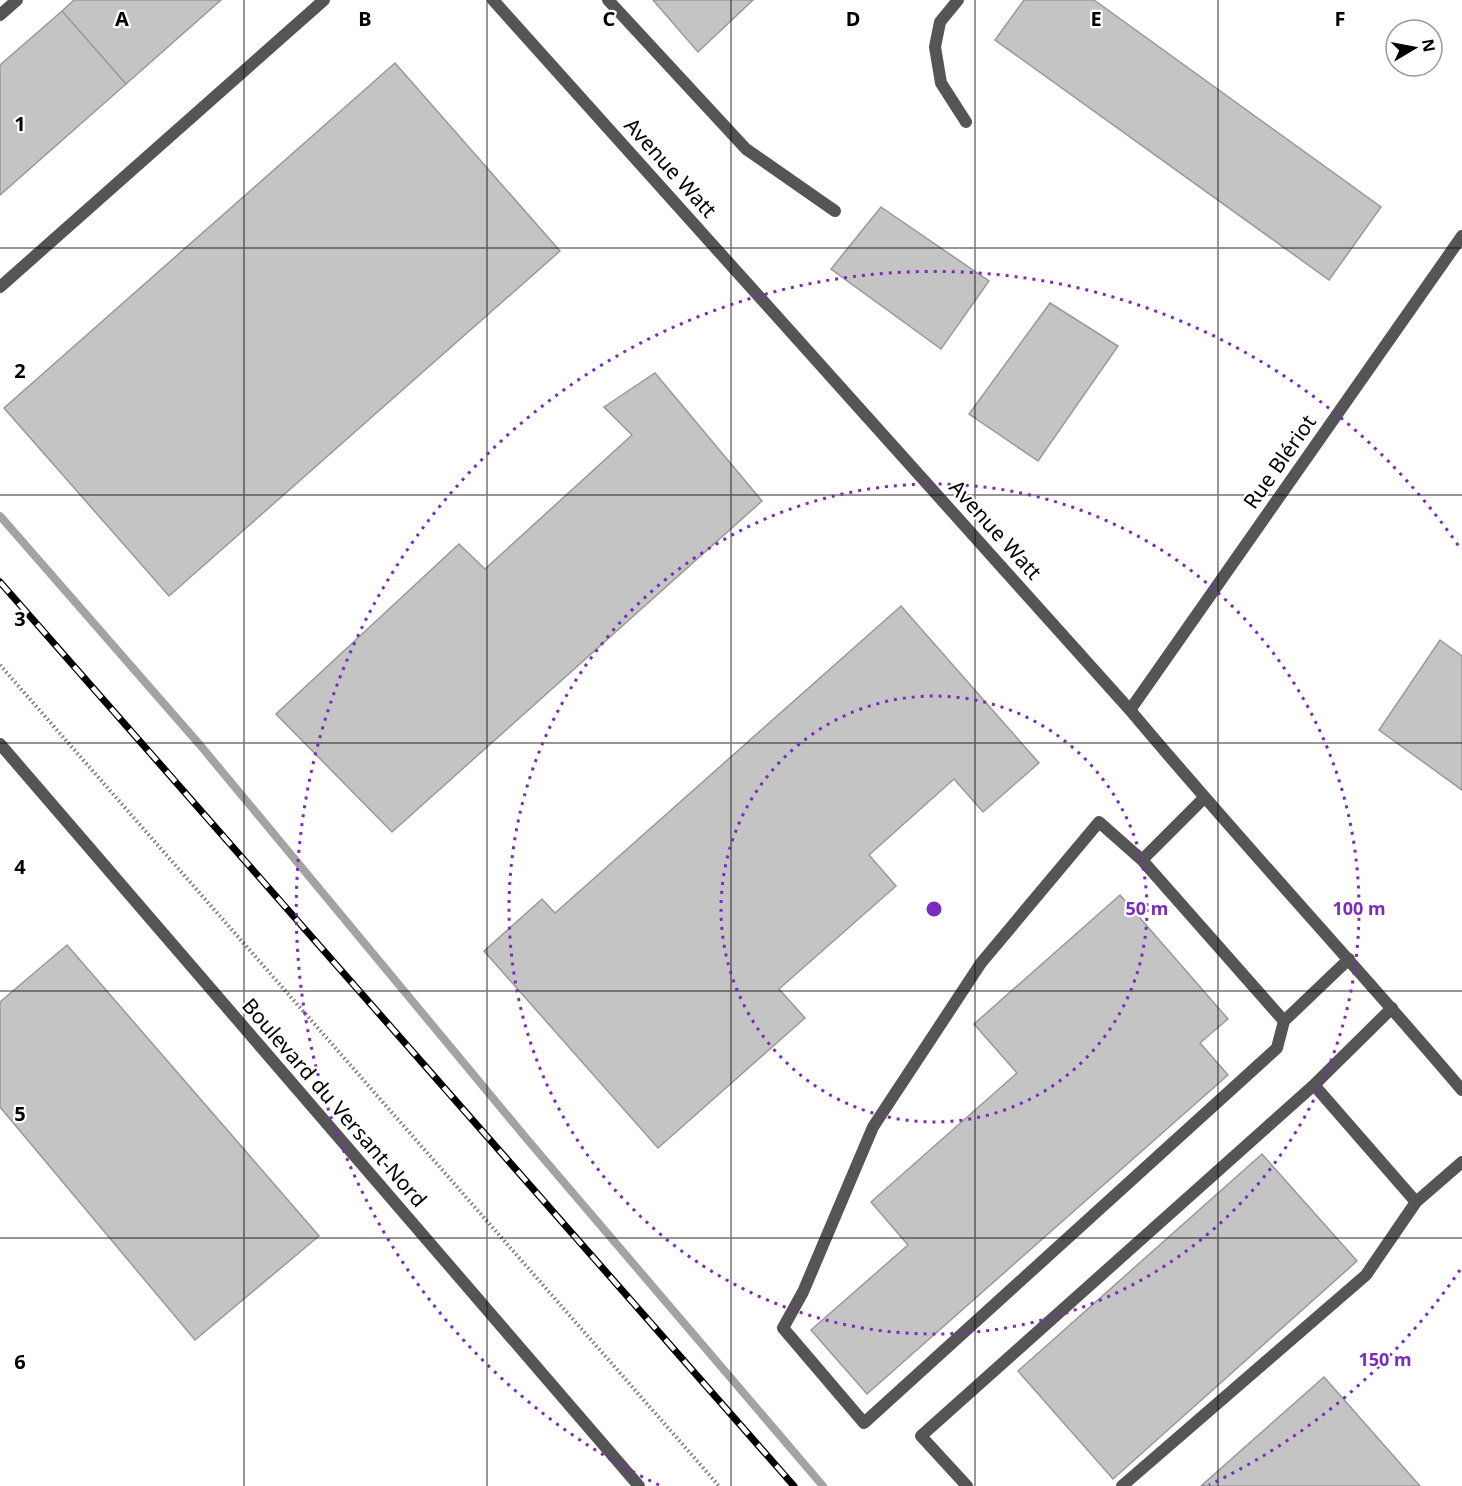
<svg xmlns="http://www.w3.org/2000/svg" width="1462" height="1486" font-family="'Noto Sans',sans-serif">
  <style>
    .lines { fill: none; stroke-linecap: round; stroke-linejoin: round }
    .stream { stroke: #a3a3a3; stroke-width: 8 }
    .building { fill: #c4c4c4; stroke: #999; stroke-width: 1.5 }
    .path { stroke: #777; stroke-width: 4; stroke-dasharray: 1.5 3; stroke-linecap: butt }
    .service { stroke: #555; stroke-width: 12 }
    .minor { stroke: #555; stroke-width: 12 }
    .tertiary { stroke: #555; stroke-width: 12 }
    .rail-casing { stroke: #000; stroke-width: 7 }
    .rail { stroke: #fff; stroke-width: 4.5; stroke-dasharray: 14; stroke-linecap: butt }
    .grid { fill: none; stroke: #000; stroke-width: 1.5; stroke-opacity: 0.55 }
    .ring { fill: none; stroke: #7b2cbf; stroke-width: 3; stroke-dasharray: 3 6 }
    .labels { text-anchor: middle; stroke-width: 4.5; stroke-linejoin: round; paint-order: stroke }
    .street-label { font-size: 21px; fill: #000; stroke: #fff }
    .grid-label { font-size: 20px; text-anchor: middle; font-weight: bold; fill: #000; stroke: #fff; stroke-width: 4.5; stroke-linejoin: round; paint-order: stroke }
    .centre { fill: #7b2cbf; stroke: #fff; stroke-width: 3 }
    .ring-label { font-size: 18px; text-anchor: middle; font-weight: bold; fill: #7b2cbf; stroke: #fff; stroke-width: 4.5; stroke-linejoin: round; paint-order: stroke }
  </style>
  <rect width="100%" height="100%" fill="#fff"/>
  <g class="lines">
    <path class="stream" d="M0 516 200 745 526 1138 823 1486"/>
  </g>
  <path class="building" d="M74 0H221L126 84 62 11Z
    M653 0H753L698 52Z
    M1024 0H1094L1381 207 1329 280 995 40Z
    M62 11 126 84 0 195V65Z
    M395 63 560 251 169 596 4 408Z
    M881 207 989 281 941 349 831 269Z
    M1050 303 1118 346 1038 461 969 414Z
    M655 373 762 501 392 832 276 714 459 544 485 569 632 435 604 407Z
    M901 606 1039 763 983 812 954 779 869 855 896 886 779 989 805 1018 658 1148 484 951 542 899 555 913Z
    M1440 640 1462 656V790L1379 730Z
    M1120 895 1228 1019 1200 1043 1228 1075 867 1394 811 1330 908 1245 871 1202 1017 1073 974 1024Z
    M67 945 319 1236 195 1340 0 1107V1002Z
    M1262 1154 1357 1261 1113 1479 1018 1371Z
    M1324 1377 1420 1486H1201Z"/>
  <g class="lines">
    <path class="path" d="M0 665 719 1486"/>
    <path class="service" d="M608 0 746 149 835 211
      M958 0 940 22 935 47 941 83 966 122
      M0 15 17 0
      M0 287 324 0
      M1204 798 1142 860 1284 1021 1349 959
      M1142 860 1099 822 981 963 873 1127 803 1292 783 1328 864 1423 1277 1048 1284 1021
      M1392 1008 1314 1085 1416 1202 1462 1162
      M967 1486 921 1436 1314 1085
      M1122 1486 1366 1275 1416 1202"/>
    <path class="minor" d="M1130 710 1462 236"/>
    <path class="tertiary" d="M493 0 1130 710C1238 839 1353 962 1462 1090
      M0 744 639 1486"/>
    <g class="rail-casing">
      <path id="rail" d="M0 582 794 1486"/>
    </g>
    <use href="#rail" class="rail"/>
  </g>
  <path class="grid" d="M244 0V1486M487 0V1486M731 0V1486M975 0V1486M1218 0V1486M0 248H1462M0 495H1462M0 743H1462M0 991H1462M0 1238H1462"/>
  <g class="ring">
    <circle cx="934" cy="909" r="213"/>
    <circle cx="934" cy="909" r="425"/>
    <path d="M1460 1270A638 638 0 0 1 1209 1485M659 1485A638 638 0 1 1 1460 548"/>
  </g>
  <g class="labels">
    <g class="street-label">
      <text transform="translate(670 168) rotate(48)" y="7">Avenue Watt</text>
      <text transform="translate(1280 462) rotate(-55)" y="7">Rue Blériot</text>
      <text transform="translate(995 530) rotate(48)" y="7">Avenue Watt</text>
      <text transform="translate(334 1103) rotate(49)" y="7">Boulevard du Versant-Nord</text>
    </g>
  </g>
  <g class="grid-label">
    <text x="122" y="26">A</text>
    <text x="365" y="26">B</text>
    <text x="609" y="26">C</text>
    <text x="853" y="26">D</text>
    <text x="1096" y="26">E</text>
    <text x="1340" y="26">F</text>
    <text x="20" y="131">1</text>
    <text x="20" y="378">2</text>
    <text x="20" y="626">3</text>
    <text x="20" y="874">4</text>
    <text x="20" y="1121">5</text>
    <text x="20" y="1369">6</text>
  </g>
  <circle cx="934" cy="909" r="9" class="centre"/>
  <g class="ring-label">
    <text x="1147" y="915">50 m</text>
    <text x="1359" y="915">100 m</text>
    <text x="1385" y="1366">150 m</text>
  </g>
  <g transform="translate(1414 48) rotate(80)"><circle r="28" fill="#ffffff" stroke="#999999" stroke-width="1.5"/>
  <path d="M0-4.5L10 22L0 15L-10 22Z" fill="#000000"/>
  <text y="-9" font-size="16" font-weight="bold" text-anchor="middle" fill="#000000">N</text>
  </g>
</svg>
